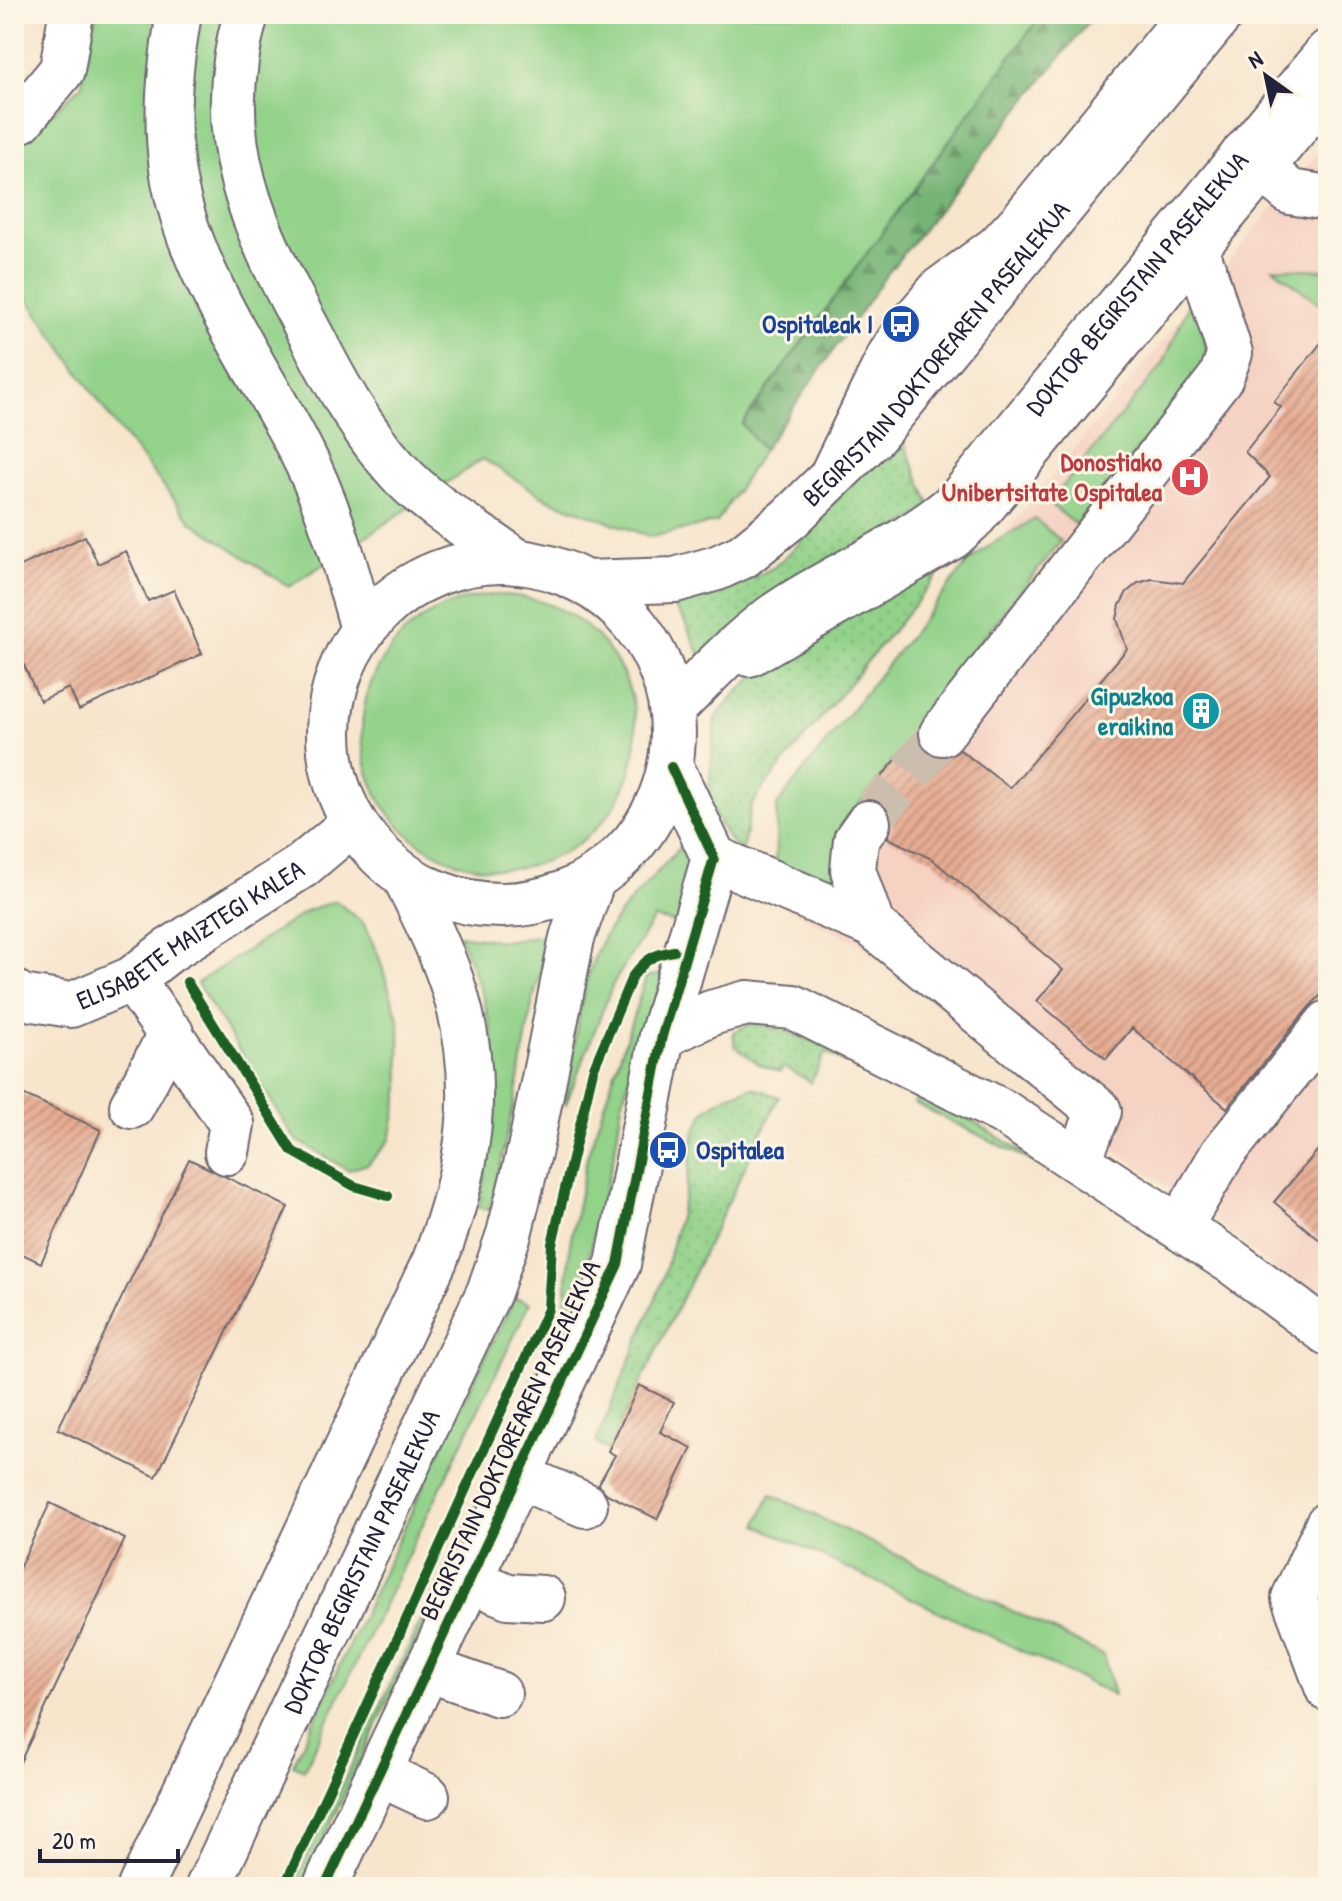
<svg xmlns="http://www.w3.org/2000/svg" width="1342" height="1901" font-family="'Patrick Hand',sans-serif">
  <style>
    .built { fill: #f5d2c2 }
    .grass { fill: #92d289; stroke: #5a7a62; stroke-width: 2 }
    .forest { fill: url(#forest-firs); stroke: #4c6b58; stroke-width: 2 }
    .park { fill: url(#park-dots); stroke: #5a7a62; stroke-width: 2 }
    .building { fill: url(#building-hatch) }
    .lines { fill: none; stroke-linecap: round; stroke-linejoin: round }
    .minor-tunnel { stroke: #ccbeaf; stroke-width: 44; stroke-dasharray: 44 22; stroke-linecap: butt }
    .minor-casing { stroke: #6d666e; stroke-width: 48 }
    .major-casing { stroke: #6d666e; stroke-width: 48 }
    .highway-casing { stroke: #6d666e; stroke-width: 48 }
    .minor { stroke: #fff; stroke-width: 44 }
    .major { stroke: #fff; stroke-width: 44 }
    .highway { stroke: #fff; stroke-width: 44 }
    .cycleway-casing { stroke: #fcf5e5; stroke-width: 15 }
    .cycleway { stroke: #1b5e20; stroke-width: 10 }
    .labels { text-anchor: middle; stroke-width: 6; stroke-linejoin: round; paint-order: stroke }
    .street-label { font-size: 26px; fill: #22223b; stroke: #fcf5e5 }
    .transit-label { font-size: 26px; font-weight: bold; fill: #164399; stroke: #fcf5e5; text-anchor: end }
    .health-label { font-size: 26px; font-weight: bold; fill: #be3a42; stroke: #fcf5e5; text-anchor: end }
    .culture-label { font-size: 26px; font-weight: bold; fill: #0d838f; stroke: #fcf5e5; text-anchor: end }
  </style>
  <defs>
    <pattern id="forest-firs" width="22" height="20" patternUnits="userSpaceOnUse" patternTransform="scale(2)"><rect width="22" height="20" fill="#75b475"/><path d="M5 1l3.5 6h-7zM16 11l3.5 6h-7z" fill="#609261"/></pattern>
    <pattern id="park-dots" width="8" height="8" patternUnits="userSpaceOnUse" patternTransform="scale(2)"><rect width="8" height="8" fill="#92d289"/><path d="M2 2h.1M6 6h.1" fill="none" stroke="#7eb477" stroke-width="1.8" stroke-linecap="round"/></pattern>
    <pattern id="building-hatch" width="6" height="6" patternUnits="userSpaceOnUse" patternTransform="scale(2)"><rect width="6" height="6" fill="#e6ac92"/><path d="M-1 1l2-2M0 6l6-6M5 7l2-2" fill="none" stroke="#ba8c78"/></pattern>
  </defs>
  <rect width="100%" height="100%" fill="#fcf5e5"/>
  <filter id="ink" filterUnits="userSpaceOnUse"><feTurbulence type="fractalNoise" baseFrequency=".0125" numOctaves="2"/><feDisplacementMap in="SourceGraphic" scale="16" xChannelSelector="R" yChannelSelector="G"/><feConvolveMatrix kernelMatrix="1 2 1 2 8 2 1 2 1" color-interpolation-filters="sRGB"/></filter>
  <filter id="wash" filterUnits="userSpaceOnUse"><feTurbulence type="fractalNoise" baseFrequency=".006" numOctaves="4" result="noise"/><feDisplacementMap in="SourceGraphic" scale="32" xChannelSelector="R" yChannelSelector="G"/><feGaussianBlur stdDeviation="1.8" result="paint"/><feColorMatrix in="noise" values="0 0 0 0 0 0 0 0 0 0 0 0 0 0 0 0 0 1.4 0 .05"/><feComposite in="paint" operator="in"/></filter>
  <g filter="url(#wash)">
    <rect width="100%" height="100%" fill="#f7e5cc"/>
    <path class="built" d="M1328 141V1313L1212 1218 1107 1144 861 944 781 905 775 812Z"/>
    <path class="grass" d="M96 14H1042L742 424 763 450 717 522 651 537 549 500 483 459 289 587 192 522 116 426 14 279V147L21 143 81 86Z
      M1273 268 1328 270V296L1320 304Z
      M1195 290 1208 357 1200 373 1076 525 1049 503 1163 364Z
      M1035 519 1061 541 971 652 923 727 853 811 845 898 775 872 777 805 968 562 993 543Z
      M362 732a137 137 0 1 1 274 0a137 137 0 1 1-274 0Z
      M684 842 690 843 694 875 683 925 654 918 613 984 565 1106C573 1057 579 980 604 937 623 904 659 873 684 842Z
      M336 901 363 923 378 954 399 1021 400 1088 390 1140 368 1164 348 1170 295 1139 197 983 308 910Z
      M550 934 532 1004 516 1095 490 1211 479 1207C489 1152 503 1091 492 1035 486 999 472 968 459 935L503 941Z
      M671 972 642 1036 622 1103 615 1151 587 1263 568 1316 301 1887H293L468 1523 533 1378 564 1319 570 1244 587 1157 646 977Z
      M515 1298 530 1303 304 1770 293 1765 459 1410Z
      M771 1494 1103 1655 1114 1695 757 1525Z"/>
    <path class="forest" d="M1042 14H1095L885 277 763 450 742 424Z"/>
    <path class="park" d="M898 428 931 507 701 657 684 620 674 606 719 594 773 568 796 547Z
      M969 538 764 787 751 806 742 853 727 837 711 808 709 791 715 719 736 693 781 654Z
      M753 1023C790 1029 822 1046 856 1062 920 1092 981 1122 1038 1164L914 1103 919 1095 825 1053 811 1082 784 1067 780 1072 759 1064 735 1046 733 1032Z
      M753 1087 779 1097 608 1451 596 1442 662 1283 686 1190 695 1130 706 1110 727 1096Z"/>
    <g id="blocks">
      <path class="building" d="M1328 334V988L1309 1007 1227 1108 1132 1028 1106 1059 1037 1001 1063 970 932 859 888 838 893 824 890 812 882 802 871 798 863 799 918 733 919 743 927 753 939 758 951 756 960 750 1010 788 1127 649 1117 619 1120 605 1127 592 1138 583 1152 579 1183 583 1270 477 1245 452 1281 407 1274 402Z
        M85 536 98 564 126 551 148 601 174 590 202 654 79 710 69 688 40 701 14 643V569Z
        M14 1090 101 1130 41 1263 14 1250Z
        M1328 1138V1247L1274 1202Z
        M189 1159 288 1207 156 1477 58 1429Z
        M639 1385 674 1402 660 1432 692 1448 657 1519 607 1494 598 1485 615 1455 608 1451Z
        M50 1503 125 1539 14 1775V1579Z"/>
    </g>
  </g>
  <g filter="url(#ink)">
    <use href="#blocks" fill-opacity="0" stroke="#6d666e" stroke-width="2"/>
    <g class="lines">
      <path class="minor-tunnel" d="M868 823 942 733"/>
      <g class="minor-casing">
        <g id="minor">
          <path d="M14 122 21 120 62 70 71 14"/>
          <path d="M1244 153 1290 192 1328 198"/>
          <path d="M832 475 890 355 906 330 941 289 998 247 1022 221 1190 14"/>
          <path d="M749 654 952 537 974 517 1328 88"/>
          <path d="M942 733 1221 377 1230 353 1204 270 1185 229"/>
          <path d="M868 823 856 840 853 870 872 925"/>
          <path d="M714 858 872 925 1099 1111 1079 1160"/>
          <path d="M132 979 232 1124 227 1152"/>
          <path id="s1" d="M14 992 21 997 71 1005 132 979 168 951 302 866 353 823"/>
          <path d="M662 1036 711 1013 747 1003 793 1007 1003 1112 1232 1262 1328 1333"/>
          <path d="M132 1106 171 1033"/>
          <path d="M1180 1226 1223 1153 1328 1023"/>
          <path d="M518 1476 585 1505"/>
          <path d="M1328 1524 1294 1598 1328 1689"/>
          <path d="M470 1580 508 1596 543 1598"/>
          <path d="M428 1669 499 1694"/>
          <path d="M380 1774 427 1796"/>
          <path d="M325 1887 618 1264 662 1036 714 858 671 767"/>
        </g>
      </g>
      <g class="major-casing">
        <g id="major">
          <circle cx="501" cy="733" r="172"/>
          <path id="s2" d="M586 583 675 580 717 568 743 556 790 518 874 436 1221 14"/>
          <path id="s3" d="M672 710C708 674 743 635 787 607 843 571 909 545 959 500L1328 52"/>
          <path d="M140 1887 435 1260C469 1172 483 1088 456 996 444 955 424 916 405 877"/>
          <path id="s4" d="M208 1887 489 1292 509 1234 530 1149 572 938 593 879"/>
        </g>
      </g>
      <g class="highway-casing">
        <path id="highway" d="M179 14C167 80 162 148 182 213 207 298 261 373 301 451 330 507 346 569 363 629
          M246 14C210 141 253 227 312 337 336 384 362 431 397 470 430 507 478 533 518 562"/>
      </g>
      <use href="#minor" class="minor"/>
      <use href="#major" class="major"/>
      <use href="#highway" class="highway"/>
      <g class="cycleway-casing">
        <path id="cycleway" d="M187 982 292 1151 354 1186 388 1196
          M284 1887 548 1309 552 1244 593 1070 632 977C645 960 653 954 674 951
          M325 1887 618 1264 662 1036 714 858 671 767"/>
      </g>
      <use href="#cycleway" class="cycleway"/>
    </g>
  </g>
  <defs>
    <g id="bus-disc" transform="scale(2)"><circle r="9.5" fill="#1a4fb4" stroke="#fcf5e5"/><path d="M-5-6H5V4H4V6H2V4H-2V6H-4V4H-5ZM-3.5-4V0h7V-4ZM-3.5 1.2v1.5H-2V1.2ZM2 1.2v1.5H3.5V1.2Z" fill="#fff"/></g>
    <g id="hospital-disc" transform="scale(2)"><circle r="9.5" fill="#e0444e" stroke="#fcf5e5"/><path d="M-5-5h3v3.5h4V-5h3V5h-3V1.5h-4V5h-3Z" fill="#fff"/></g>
    <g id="building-disc" transform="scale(2)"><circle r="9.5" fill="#0f9aa8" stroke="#fcf5e5"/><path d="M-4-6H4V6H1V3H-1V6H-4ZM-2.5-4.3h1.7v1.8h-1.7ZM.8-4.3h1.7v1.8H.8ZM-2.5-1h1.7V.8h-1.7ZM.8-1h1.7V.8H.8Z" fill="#fff"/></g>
  </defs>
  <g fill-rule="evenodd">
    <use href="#bus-disc" x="901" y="324"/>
    <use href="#hospital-disc" x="1190" y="477"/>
    <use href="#building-disc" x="1201" y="711"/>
    <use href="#bus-disc" x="668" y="1150"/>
  </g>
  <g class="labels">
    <g class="street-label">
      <text dy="9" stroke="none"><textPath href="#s3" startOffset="638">DOKTOR BEGIRISTAIN PASEALEKUA</textPath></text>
      <text dy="9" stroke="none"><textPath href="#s2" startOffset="442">BEGIRISTAIN DOKTOREAREN PASEALEKUA</textPath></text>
      <text dy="9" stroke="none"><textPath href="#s1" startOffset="198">ELISABETE MAIZTEGI KALEA</textPath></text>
      <text transform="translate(510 1440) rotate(-65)" y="9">BEGIRISTAIN DOKTOREAREN PASEALEKUA</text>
      <text dy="9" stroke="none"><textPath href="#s4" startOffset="360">DOKTOR BEGIRISTAIN PASEALEKUA</textPath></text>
    </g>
    <g class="transit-label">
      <text x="873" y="333">Ospitaleak I</text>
      <text x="696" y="1159" text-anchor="start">Ospitalea</text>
    </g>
    <g class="health-label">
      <text x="1162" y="471">Donostiako<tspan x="1162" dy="30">Unibertsitate Ospitalea</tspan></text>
    </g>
    <g class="culture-label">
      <text x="1173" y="705">Gipuzkoa<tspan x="1173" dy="30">eraikina</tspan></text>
    </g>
  </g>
  <rect width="1342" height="1901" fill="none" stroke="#fcf5e5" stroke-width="48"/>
  <g transform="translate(1266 76) rotate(327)" stroke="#fcf5e5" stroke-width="6" paint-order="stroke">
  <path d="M0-6L14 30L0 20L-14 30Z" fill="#22223b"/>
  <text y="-12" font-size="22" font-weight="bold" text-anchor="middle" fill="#22223b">N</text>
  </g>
  <path d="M40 1849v12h138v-12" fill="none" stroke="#22223b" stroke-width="4"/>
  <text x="52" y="1849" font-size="24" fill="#22223b" stroke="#fcf5e5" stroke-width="6" paint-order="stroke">20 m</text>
</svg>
